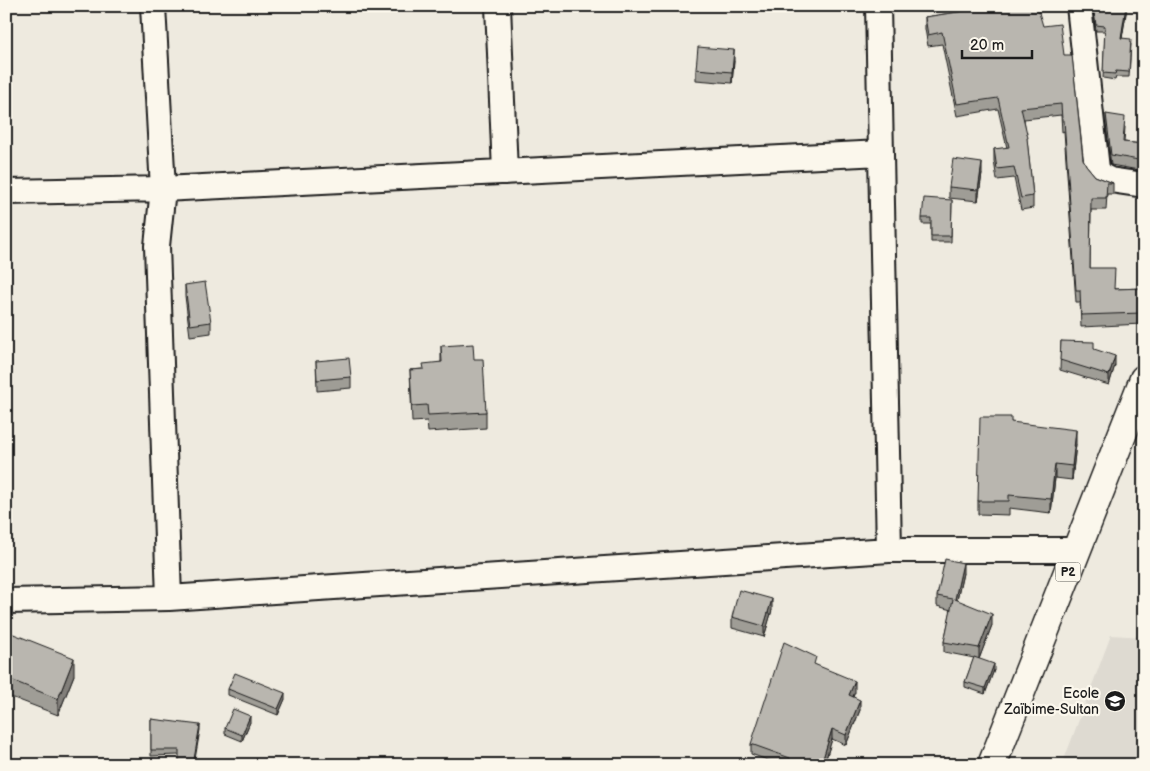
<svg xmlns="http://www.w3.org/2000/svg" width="1150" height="771" font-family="'Balsamiq Sans',sans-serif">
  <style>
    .built { fill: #dedad1 }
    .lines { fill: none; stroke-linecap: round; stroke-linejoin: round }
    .minor-casing { stroke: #1c1c1c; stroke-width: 28 }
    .primary-casing { stroke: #1c1c1c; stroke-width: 31 }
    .minor { stroke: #fbf7ec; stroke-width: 24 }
    .primary { stroke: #fbf7ec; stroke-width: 28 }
    .wall { fill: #9f9d96; stroke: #1c1c1c }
    .shaded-wall { fill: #827f7a; stroke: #1c1c1c }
    .building { fill: #b9b6af; stroke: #1c1c1c }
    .labels { text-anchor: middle; stroke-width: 4.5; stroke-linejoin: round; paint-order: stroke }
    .shield { fill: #fbf7ec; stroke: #5f5e5a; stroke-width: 1 }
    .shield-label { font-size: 12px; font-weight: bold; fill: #1c1c1c }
    .poi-label { font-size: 14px; fill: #1c1c1c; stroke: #fbf7ec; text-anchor: end }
  </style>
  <rect width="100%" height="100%" fill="#eeeadf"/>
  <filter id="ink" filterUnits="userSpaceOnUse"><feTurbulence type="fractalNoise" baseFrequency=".02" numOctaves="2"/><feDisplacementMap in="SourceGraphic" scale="10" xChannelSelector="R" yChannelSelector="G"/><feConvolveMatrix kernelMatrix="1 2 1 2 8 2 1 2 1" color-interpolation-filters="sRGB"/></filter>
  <g filter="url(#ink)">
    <path class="built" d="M1111 635 1144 637V765H1062Z"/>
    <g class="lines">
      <g class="minor-casing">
        <path id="minor" d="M153 6 163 189 157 246 169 598
          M498 6 505 172
          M878 6 889 550
          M1079 6 1097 169 1102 176 1110 180 1144 185
          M6 192 163 189 881 153
          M6 601 169 598 889 550H1077"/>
      </g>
      <g class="primary-casing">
        <path id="primary" d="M992 765 1144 379"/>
      </g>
      <use href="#minor" class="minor"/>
      <use href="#primary" class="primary"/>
    </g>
    <path class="wall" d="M970 6 1043 26 1064 55 1083 159 1086 165 1095 176 1113 183V194H1107L1106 210H1091L1090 268 1115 289 1144 288 1142 324 1081 327 1080 302H1076L1064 131 1062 132 1061 115 1024 119 1028 149 1033 196V208L1021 210 1014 178 997 180 994 161V149L1007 148 998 109 957 116 942 44 928 46 925 29V17L970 10Z
      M1093 6H1127L1122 38 1131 44 1129 77H1116L1115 80 1103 78 1105 31H1096Z
      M734 61 732 83 696 80V69Z
      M1106 114 1125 127 1124 142 1143 144 1144 142V171L1111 165 1106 125Z
      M982 174 978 201 949 198V187Z
      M952 200 951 242H931V224H922V218Z
      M185 285 211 322V333L190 336 185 296Z
      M1061 341 1094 349 1115 365 1109 385 1060 370Z
      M441 346 474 359 486 412V428L428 432 427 421 412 422 410 370 423 369 441 362Z
      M316 361 351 377V388L317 391Z
      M1011 422 1076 444 1072 480 1055 478 1051 513 1009 508V515L978 514V501Z
      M963 573 957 600 992 625 979 659 994 670 985 694 965 687V682L974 658 944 652V642L951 610 937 606V596Z
      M772 610 764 637 732 628V617Z
      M6 644 74 675 58 715 6 695Z
      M816 665 855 692 853 697 860 710 846 745 832 739 824 765H781L751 754V744Z
      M228 689 285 699 278 715 228 695Z
      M151 719 200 730 179 755 151 756Z
      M250 722 242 741 225 734V728Z"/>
    <path class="shaded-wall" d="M1126 6 1127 8 1121 44V38Z
      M734 50V61L732 83V72Z
      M982 163V174L978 201V190Z
      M1144 308V320L1142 324V313Z
      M1115 356V365L1109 385V375Z
      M1076 430V444L1072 480V466Z
      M1055 464V478L1051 513V499Z
      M963 563V573L955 609V599Z
      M772 599V610L764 637V626Z
      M992 614V625L979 659V648Z
      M74 658V675L58 715V699Z
      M994 664V670L985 694V688Z
      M855 681V692L849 705V695Z
      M285 693V699L278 715V709Z
      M860 700V710L846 745V735Z
      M250 716V722L242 741V735Z
      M200 725V730L194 765H193Z
      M832 729V739L824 765H821Z"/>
    <path class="building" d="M970 6H1037L1043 26 1060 24 1064 55H1072L1083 159 1086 165 1095 176 1113 183H1107L1106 198H1091L1090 268H1115L1114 289 1144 288V308L1142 313 1081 315 1080 290H1076L1064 120H1062L1061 104 1021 108 1028 138H1027L1033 196 1021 198 1014 167 997 169 994 149 1009 147 998 98 957 104 942 32 928 35 925 17 971 10Z
      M1093 6H1126L1121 38 1131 39 1129 72 1116 71 1115 74 1103 73 1105 26 1096 25Z
      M698 47 734 50 732 72 696 69Z
      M1106 114 1125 117 1123 142 1143 144 1144 142V161L1111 155Z
      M953 159 982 163 978 190 949 187Z
      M924 198 952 200 951 236H931V218H922Z
      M205 282 211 322 190 325 185 285Z
      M1061 341 1094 342V349L1115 356 1109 375 1060 360Z
      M473 344 474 359H483L486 412 428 415 427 405 412 406 410 370 424 369 423 364 442 362 441 346Z
      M349 358 351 377 317 380 316 361Z
      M980 417H1011V422L1076 430 1072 466 1055 464 1051 499 1009 495V501H978Z
      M945 559 963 563 955 599 992 614 979 648 944 642 953 599 937 596Z
      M739 590 772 599 764 626 732 617Z
      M11 633 74 658 58 699 6 678V644Z
      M784 642 816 657 814 664 855 681 849 695 860 700 846 735 832 729 821 765H788L790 758 751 744Z
      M974 657 994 664 985 688 965 682Z
      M235 673 285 693 278 709 228 689Z
      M233 709 250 716 242 735 225 728Z
      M151 719 200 725 193 765H179V750H151Z
      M6 762 14 765H6Z"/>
  </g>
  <defs>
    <g id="school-disc" transform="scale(1.125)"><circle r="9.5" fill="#1c1c1c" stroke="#fbf7ec"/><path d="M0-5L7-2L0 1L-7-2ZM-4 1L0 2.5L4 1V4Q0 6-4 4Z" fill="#fff"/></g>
  </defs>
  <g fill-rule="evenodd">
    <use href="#school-disc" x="1115" y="701"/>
  </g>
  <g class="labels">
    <rect class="shield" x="1055.5" y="562.5" width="25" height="19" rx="4"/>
    <g class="shield-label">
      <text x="1068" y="576">P2</text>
    </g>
    <g class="poi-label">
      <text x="1099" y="698">Ecole<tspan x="1099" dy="16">Zaïbime-Sultan</tspan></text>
    </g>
  </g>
  <rect width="1150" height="771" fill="none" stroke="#fbf7ec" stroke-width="25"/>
  <rect x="12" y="12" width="1125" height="746" fill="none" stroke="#1c1c1c" stroke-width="2" filter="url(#ink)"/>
  <path d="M962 50v8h70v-8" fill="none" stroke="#1c1c1c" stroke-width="2.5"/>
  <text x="970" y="50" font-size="15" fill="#1c1c1c" stroke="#fbf7ec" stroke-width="4" paint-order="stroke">20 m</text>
</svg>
